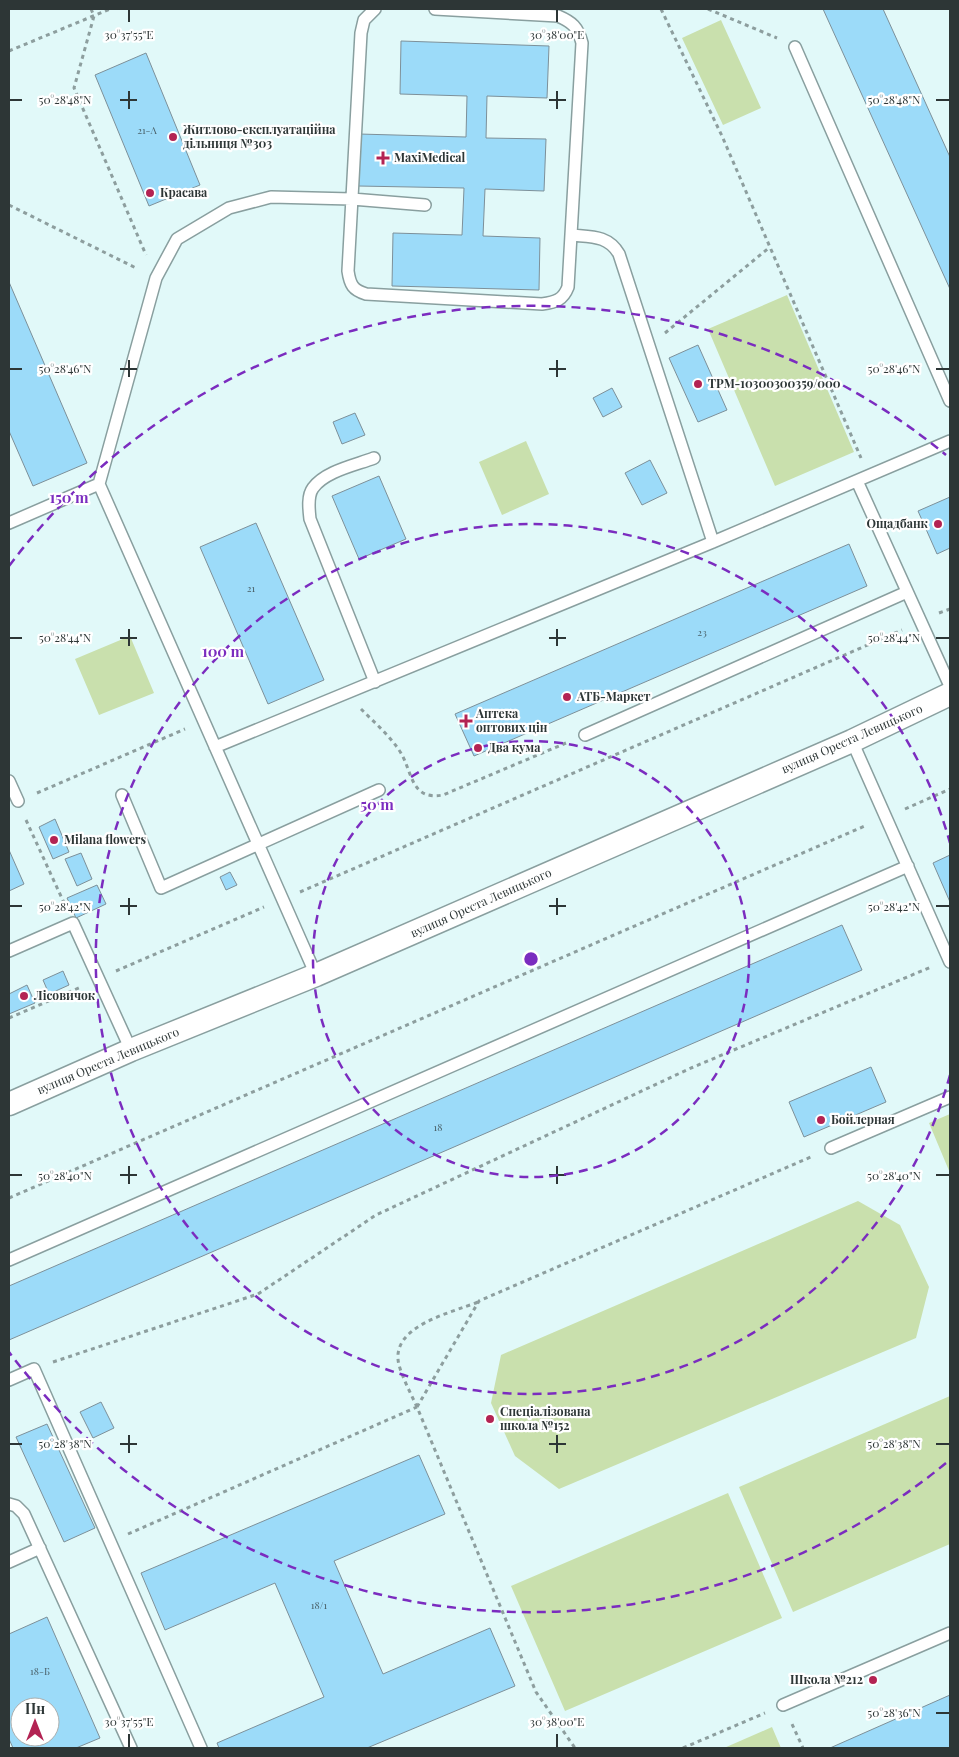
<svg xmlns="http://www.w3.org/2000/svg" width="959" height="1757" font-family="'Playfair Display',serif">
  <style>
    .green { fill: #c9e0ad }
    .building { fill: #9cdbf9; stroke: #7d9099; fill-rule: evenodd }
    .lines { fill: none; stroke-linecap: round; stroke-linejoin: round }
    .service-casing { stroke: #899f9f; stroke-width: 14 }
    .minor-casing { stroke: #899f9f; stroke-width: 25 }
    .path { stroke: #8d9e9e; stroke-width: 3; stroke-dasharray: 4 4; stroke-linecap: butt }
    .service { stroke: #fff; stroke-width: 11 }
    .minor { stroke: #fff; stroke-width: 22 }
    .ticks { fill: none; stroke: #2d3636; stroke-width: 2 }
    .ring { fill: none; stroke: #7b2cbf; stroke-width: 2.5; stroke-dasharray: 9 6 }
    .poi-dot { fill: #b32353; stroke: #fff; stroke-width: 2 }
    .labels { text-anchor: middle; stroke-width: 4.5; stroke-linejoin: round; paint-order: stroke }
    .number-label { font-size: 10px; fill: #495f67 }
    .poi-label { font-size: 12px; font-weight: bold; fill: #2d3636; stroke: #fff; text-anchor: start }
    .street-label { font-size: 12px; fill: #2d3636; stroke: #fff }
    .ticks-label { font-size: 12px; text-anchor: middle; fill: #2d3636; stroke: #fff; stroke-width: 4.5; stroke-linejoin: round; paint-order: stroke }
    .centre { fill: #7b2cbf; stroke: #fff; stroke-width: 2.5 }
    .ring-label { font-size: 15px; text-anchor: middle; font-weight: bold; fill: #7b2cbf; stroke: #fff; stroke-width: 4.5; stroke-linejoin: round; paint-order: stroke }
  </style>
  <rect width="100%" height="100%" fill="#e1f9f9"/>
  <path class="green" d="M721 20 761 108 723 125 682 38Z
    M787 295 854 452 775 486 708 329Z
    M526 441 549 494 502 515 479 462Z
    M130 636 154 693 99 715 75 659Z
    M950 1114V1173L929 1123Z
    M858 1201 900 1225 929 1287 916 1338 559 1489 515 1456 491 1403 501 1355Z
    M950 1396V1544L793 1612 739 1487Z
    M728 1493 782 1618 565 1711 511 1586Z
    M772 1727 781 1748H724Z"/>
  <path class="building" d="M823 9H883L950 157V289Z
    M401 41 549 46 547 98 487 96 486 138 546 139 544 191 485 189 483 236 540 238 539 290 392 286 393 233 462 235 464 188 358 186 359 134 466 137 467 96 400 94Z
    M146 53 200 185 149 206 95 75Z
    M9 282 87 463 33 486 9 431Z
    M698 345 727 410 698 422 669 358Z
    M612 388 622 407 603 417 593 398Z
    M355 413 365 435 342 444 333 422Z
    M650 460 667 493 642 505 625 473Z
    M379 476 406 539 359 559 332 496Z
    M950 497V548L937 554 918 511Z
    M256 523 324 680 268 704 200 547Z
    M849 544 867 586 474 756 455 714Z
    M55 819 69 852 53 859 39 827Z
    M9 850 24 884 9 891Z
    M81 853 92 879 77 886 65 859Z
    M950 855V902L933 863Z
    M230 872 237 885 226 890 220 877Z
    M97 885 106 904 76 918 67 898Z
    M842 925 862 970 9 1340V1286Z
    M63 971 69 985 49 994 43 980Z
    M27 985 35 1003 9 1014V994Z
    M871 1067 886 1102 804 1137 789 1102Z
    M101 1402 114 1428 93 1438 80 1412Z
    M47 1424 95 1528 64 1542 16 1437Z
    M419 1455 445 1514 334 1561 383 1674 490 1628 515 1686 367 1748H219L217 1743 324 1697 275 1583 165 1630 141 1573Z
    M47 1617 100 1738 76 1748H13L9 1739V1634ZM20 1707H50V1737H20Z
    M950 1695V1748H830Z"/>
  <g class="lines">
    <g class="service-casing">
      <path id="service" d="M375 9 364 20 361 33 348 271C350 285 353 290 366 294L542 304C556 302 563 300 568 287L582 43C578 27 572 22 558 16L435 9
        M795 47 950 401
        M571 235C591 237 608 235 619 254L713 542
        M374 458C356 465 325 471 313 488 307 496 309 510 310 519L375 682
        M857 481 950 686
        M9 523 99 484
        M585 735 907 592
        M852 741 950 962
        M215 747 713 542 950 441
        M9 781 18 801
        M122 795 161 888 379 790
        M9 951 73 923 131 1050
        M316 975 99 484 156 278 177 239 229 208 271 197 352 199 425 205
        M831 1148 950 1097
        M9 1260 908 866
        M9 1380 34 1369 201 1748
        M9 1504 16 1506 24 1514 131 1748
        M9 1562 40 1548
        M783 1705 950 1633"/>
    </g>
    <g class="minor-casing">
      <path id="minor" d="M9 1104 131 1050 316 975 852 741 950 694"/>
    </g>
    <path class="path" d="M91 9 94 16 74 88 146 255
      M661 9 722 136 861 458
      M708 9 777 38
      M9 51 110 9
      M9 205 138 269
      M665 333 770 247
      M939 613 950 609
      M361 709C374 722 389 735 399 750 413 770 409 801 443 795L566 743
      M37 793 185 729
      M905 809 950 789
      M26 820 65 905
      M300 892 902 630
      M116 971 264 907
      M9 1018 81 987
      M9 1198 867 825
      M53 1362 258 1294 376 1215 691 1068 931 967
      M417 1407 479 1301 813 1156
      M417 1407C411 1394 403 1379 399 1365 389 1326 451 1313 478 1302
      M128 1534 417 1407 536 1692 575 1748
      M792 1724 803 1748
      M683 1748 765 1713"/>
    <use href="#service" class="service"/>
    <use href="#minor" class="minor"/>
  </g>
  <path class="ticks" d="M129 10V22M557 10V22M129 91V109M557 91V109M10 100H22M120 100H137M549 100H566M936 100H949M129 360V377M557 360V377M10 369H22M120 369H137M549 369H566M936 369H949M129 629V646M557 629V646M10 638H22M120 638H137M549 638H566M936 638H949M129 898V915M557 898V915M10 906H22M120 906H137M549 906H566M936 906H949M129 1166V1184M557 1166V1184M10 1175H22M120 1175H137M549 1175H566M936 1175H949M129 1435V1453M557 1435V1453M10 1444H22M120 1444H137M549 1444H566M936 1444H949M936 1713H949M129 1734V1747M557 1734V1747"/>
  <g class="ring">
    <circle cx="531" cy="959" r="218"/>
    <path d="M950 1075A435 435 0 1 1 950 843"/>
    <path d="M946 1463A653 653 0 0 1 9 1352M9 566A653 653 0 0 1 946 455"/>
  </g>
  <g class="poi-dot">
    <circle cx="173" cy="137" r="5"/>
    <path d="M380.5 150.5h5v5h5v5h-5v5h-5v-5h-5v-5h5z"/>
    <circle cx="150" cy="193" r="5"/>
    <circle cx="698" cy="384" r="5"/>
    <circle cx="938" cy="524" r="5"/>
    <circle cx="567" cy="697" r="5"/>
    <path d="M463.5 713.5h5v5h5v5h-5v5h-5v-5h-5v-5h5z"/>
    <circle cx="478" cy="748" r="5"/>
    <circle cx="54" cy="840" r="5"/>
    <circle cx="24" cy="996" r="5"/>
    <circle cx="821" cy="1120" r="5"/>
    <circle cx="490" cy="1419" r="5"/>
    <circle cx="873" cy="1680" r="5"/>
  </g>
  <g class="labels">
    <g class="number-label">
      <text x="147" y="134">21-А</text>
      <text x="251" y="592">21</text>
      <text x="702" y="636">23</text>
      <text x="438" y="1131">18</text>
      <text x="319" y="1609">18/1</text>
      <text x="40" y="1675">18-Б</text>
    </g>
    <g class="poi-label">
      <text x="183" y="134">Житлово-експлуатаційна<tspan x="183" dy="14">дільниця №303</tspan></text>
      <text x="394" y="162">MaxiMedical</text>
      <text x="160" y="197">Красава</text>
      <text x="708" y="388">ТРМ-10300300359/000</text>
      <text x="928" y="528" text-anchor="end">Ощадбанк</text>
      <text x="577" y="701">АТБ-Маркет</text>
      <text x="476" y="718">Аптека<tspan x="476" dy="14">оптових цін</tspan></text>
      <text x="488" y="752">Два кума</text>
      <text x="64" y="844">Milana flowers</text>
      <text x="34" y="1000">Лісовичок</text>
      <text x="831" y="1124">Бойлерная</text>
      <text x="500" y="1416">Спеціалізована<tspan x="500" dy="14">школа №152</tspan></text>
      <text x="863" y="1684" text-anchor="end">Школа №212</text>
    </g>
    <g class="street-label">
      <text transform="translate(852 739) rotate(-24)" y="4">вулиця Ореста Левицького</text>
      <text transform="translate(481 903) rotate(-24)" y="4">вулиця Ореста Левицького</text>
      <text transform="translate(108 1061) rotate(-23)" y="4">вулиця Ореста Левицького</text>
    </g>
  </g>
  <g class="ticks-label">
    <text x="129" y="39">30°37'55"E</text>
    <text x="557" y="39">30°38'00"E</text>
    <text x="65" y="104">50°28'48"N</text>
    <text x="894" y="104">50°28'48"N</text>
    <text x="65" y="373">50°28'46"N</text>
    <text x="894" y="373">50°28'46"N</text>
    <text x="65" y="642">50°28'44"N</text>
    <text x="894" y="642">50°28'44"N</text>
    <text x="65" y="911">50°28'42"N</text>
    <text x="894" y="911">50°28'42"N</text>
    <text x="65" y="1180">50°28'40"N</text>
    <text x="894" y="1180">50°28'40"N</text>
    <text x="65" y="1448">50°28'38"N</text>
    <text x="894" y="1448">50°28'38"N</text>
    <text x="894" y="1717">50°28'36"N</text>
    <text x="129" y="1726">30°37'55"E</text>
    <text x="557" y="1726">30°38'00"E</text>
  </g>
  <circle cx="531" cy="959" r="8" class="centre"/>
  <g class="ring-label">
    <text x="69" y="503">150 m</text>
    <text x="223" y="657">100 m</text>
    <text x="377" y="810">50 m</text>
  </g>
  <rect width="959" height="1757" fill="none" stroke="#2d3636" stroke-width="20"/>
  <g transform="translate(35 1722)"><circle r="24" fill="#ffffff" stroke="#abafaf"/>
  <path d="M0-4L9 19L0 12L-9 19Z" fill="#b32353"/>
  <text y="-8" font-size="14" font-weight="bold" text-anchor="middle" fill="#2d3636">Пн</text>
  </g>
</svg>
